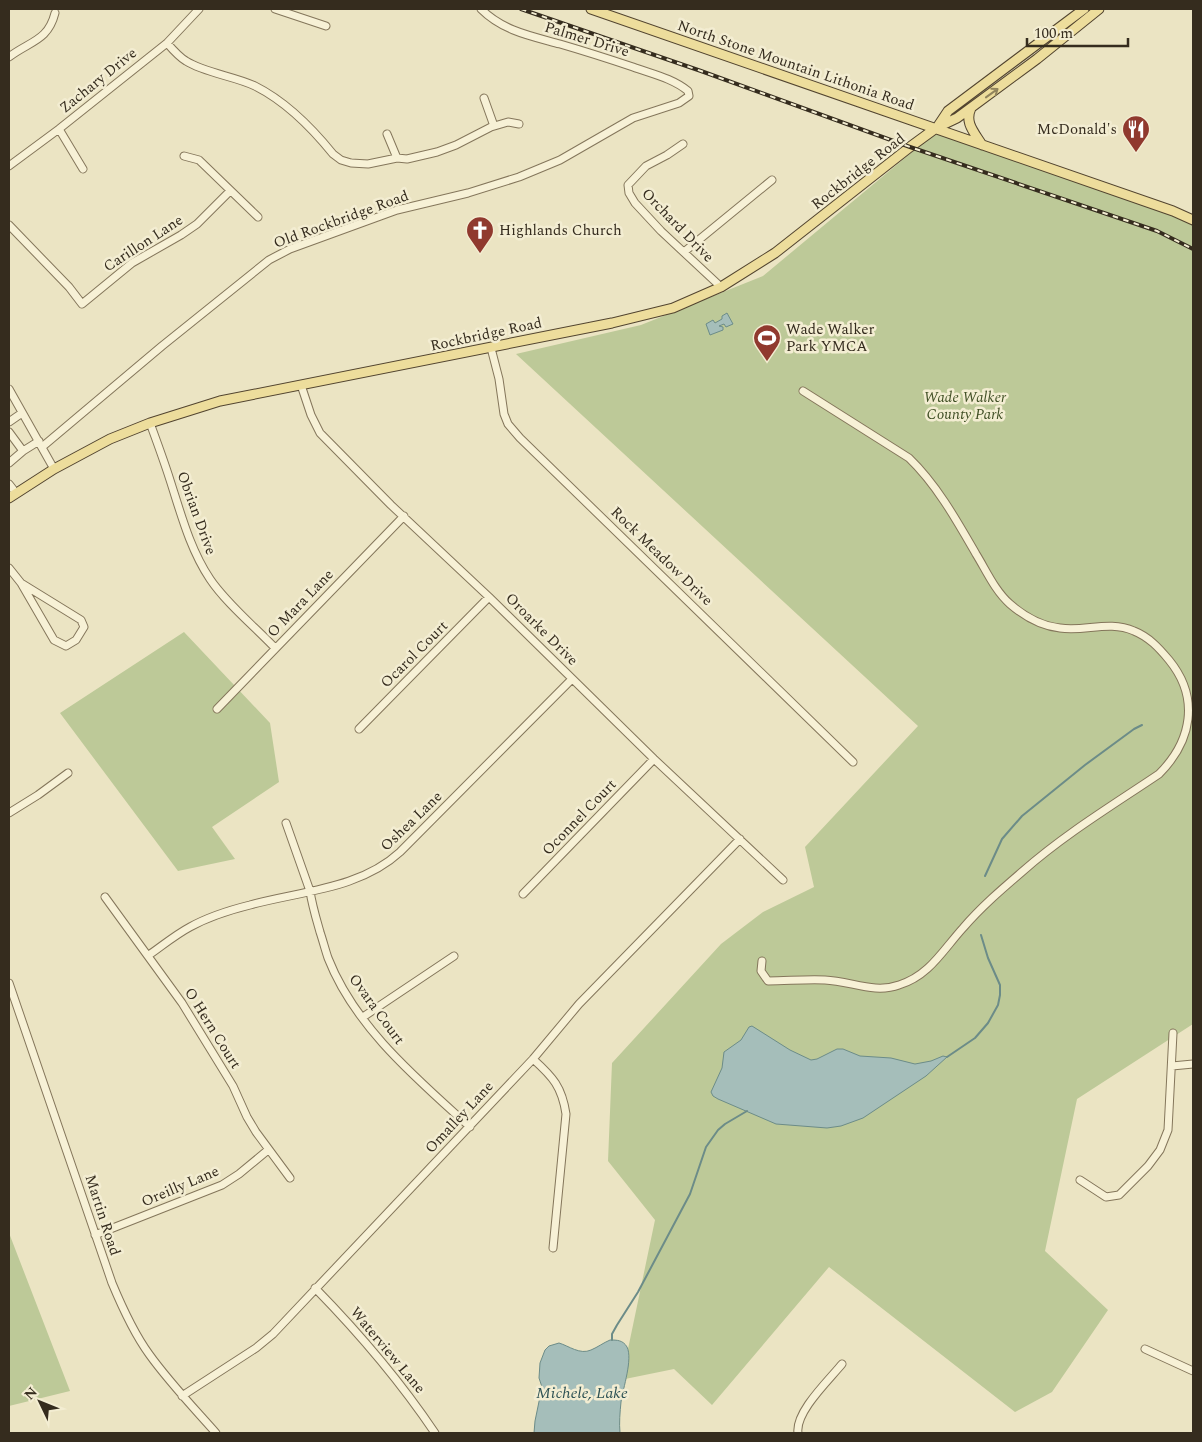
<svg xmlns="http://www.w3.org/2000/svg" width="1202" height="1442" font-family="Spectral,serif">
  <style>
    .green { fill: #bdc998 }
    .water { fill: #a5beba; stroke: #6c8c88 }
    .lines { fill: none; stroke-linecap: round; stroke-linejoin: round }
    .stream { stroke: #6c8c88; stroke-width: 2 }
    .minor-casing { stroke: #84765b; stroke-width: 9 }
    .major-casing { stroke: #52442f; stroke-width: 11 }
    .minor { stroke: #f7f1d6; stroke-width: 7 }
    .major { stroke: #eddd9c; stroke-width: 9 }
    .rail-casing { stroke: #352c1e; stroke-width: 4 }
    .rail { stroke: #f3edd2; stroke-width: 2; stroke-dasharray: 5.5; stroke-linecap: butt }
    .oneway { stroke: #91845d }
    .labels { text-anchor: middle; stroke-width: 5; stroke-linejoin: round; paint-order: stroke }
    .street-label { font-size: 15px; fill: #352c1e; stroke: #f3edd2 }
    .poi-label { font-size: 15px; fill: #352c1e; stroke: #f3edd2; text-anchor: start }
    .park-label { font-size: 15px; font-style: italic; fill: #415026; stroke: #f3edd2 }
    .water-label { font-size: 16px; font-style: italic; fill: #2e5254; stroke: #f3edd2 }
  </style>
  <rect width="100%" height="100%" fill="#ebe4c3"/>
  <path class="green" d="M935 133 1150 207 1193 224V1024L1077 1099 1045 1251 1108 1310 1052 1392 1015 1412 829 1267 712 1405 674 1369 625 1379 628 1349 655 1220 608 1161 612 1063 721 944 763 912 814 887 805 847 918 726 516 354 641 325 763 276Z
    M184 632 270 723 279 782 212 827 235 859 178 871 60 713Z
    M9 1233 70 1391 9 1406Z"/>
  <path class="water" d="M727 313 733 324 726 327 724 324 719 326 723 327V330L710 335 706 324 713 320 715 323 722 319V316Z
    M752 1026 790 1050 811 1060 817 1059 837 1049H843L860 1056 891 1058 915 1064 931 1061 943 1056 947 1057 926 1076 863 1118 841 1126 827 1128 776 1124 718 1099 713 1096 711 1092 722 1068 724 1052 741 1040 749 1027Z
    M610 1340C617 1340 623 1340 627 1347 633 1359 623 1388 621 1402 620 1412 619 1423 620 1433H534L535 1421 542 1387 539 1378 540 1363 545 1350 549 1346 559 1343C569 1346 580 1355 591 1350 598 1347 603 1343 610 1340Z"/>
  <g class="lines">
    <path class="stream" d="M985 876 1002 839 1022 816 1085 765 1134 729 1142 725
      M947 1057 975 1038 988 1023 998 1005 1000 995V985L988 958 981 935
      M612 1340V1334L617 1325 638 1292 690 1194 706 1147 718 1130 725 1124 747 1111"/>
    <g class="minor-casing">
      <path id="minor" d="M275 9 326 26
        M167 43C173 50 179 57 186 61 205 73 234 76 255 86 285 101 312 128 333 154L341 160 351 163 368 164 397 158 407 159 437 152 456 145 491 127 508 122 519 124
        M9 57C30 41 48 41 55 13
        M484 98 494 126
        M59 129 83 169
        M387 134 397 158
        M683 144 667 155 646 166 628 185 629 193 635 203 661 231 721 287
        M184 156 199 160 258 217
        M9 166 59 129 167 43 199 9
        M9 225 69 287 82 304 132 263 181 235 197 224 230 191
        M684 252 772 180
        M491 348 499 379 504 414 508 424 520 438 853 762
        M301 385 311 415 320 433 391 505 489 597 654 759 783 880
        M9 389 54 469
        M9 422 22 413
        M150 423C157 442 164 461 170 480 181 514 190 549 210 579 226 603 255 627 275 648
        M9 432 23 451 39 441
        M42 447 162 346 269 260 290 249 397 210 468 193 519 177 560 160 633 118 679 103 689 96 688 91C672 78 652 74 633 67 609 59 584 51 560 44 531 36 503 31 481 9
        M9 463 23 451
        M9 484 16 493
        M9 568 21 583 54 640 66 646 76 640 84 627 81 620 21 583
        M217 709 404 516
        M359 729 489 597
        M9 813 38 795 68 773
        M286 823 310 891C312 905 316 918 320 932 323 941 325 949 328 958 355 1027 416 1078 470 1127
        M523 894 654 759
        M105 897 182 1003 233 1086 247 1117 256 1132 290 1178
        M149 955C162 946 175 935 190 927 208 917 230 910 250 905 301 891 360 889 400 852L572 679
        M762 961 761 971 768 981C787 981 806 979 825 980 851 981 874 994 899 985 929 976 943 950 963 928 981 907 1002 889 1023 871 1065 834 1113 805 1159 774 1192 741 1200 698 1169 660 1159 648 1149 637 1134 631 1109 620 1085 632 1060 628 1041 626 1024 616 1010 604 995 591 986 570 976 554 957 521 937 485 909 458L803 391
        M9 983 112 1283C122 1307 133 1332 149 1354 169 1382 193 1407 216 1433
        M363 1017 454 956
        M533 1059C553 1077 562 1087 566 1114L553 1248
        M1172 1066 1193 1064
        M1080 1180 1106 1197 1119 1195 1148 1166 1160 1150 1168 1130 1173 1033
        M95 1235 222 1185 239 1174 268 1150
        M315 1288C359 1333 400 1381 435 1433
        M1145 1349 1193 1371
        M182 1396 256 1348 273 1334 533 1059 579 1004 740 839
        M798 1433C795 1412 829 1380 842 1364"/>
    </g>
    <g class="major-casing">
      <path id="major" d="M591 9 1173 211 1193 220
        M971 108C964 123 975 133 982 145
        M938 126 948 111 1084 9
        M9 498 54 469 110 439 150 423 220 401 612 323 673 308 721 287 775 253 910 147 936 128 957 118 1037 59 1099 9"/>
    </g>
    <use href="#minor" class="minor"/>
    <use href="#major" class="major"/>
    <g class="rail-casing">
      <path id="rail" d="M521 9 701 71 910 147 1157 231 1193 249"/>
    </g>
    <use href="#rail" class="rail"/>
  </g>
  <defs><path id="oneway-shaft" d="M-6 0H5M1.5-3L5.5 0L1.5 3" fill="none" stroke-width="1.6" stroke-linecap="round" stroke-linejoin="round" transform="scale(1.25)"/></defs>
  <use class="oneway" href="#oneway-shaft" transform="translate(992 93) rotate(-36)"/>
  <defs>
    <g id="restaurant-pin" transform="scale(1.4375)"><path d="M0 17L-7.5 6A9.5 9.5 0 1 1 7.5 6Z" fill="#90392e" stroke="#f3edd2"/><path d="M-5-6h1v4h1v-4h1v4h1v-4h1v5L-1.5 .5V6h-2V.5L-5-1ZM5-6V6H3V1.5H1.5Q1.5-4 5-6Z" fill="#fff"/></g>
    <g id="church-pin" transform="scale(1.4375)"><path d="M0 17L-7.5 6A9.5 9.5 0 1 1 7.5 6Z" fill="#90392e" stroke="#f3edd2"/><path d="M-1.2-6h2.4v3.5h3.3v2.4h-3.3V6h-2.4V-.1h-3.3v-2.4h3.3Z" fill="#fff"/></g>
    <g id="stadium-pin" transform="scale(1.4375)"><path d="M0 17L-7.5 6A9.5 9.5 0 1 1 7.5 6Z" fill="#90392e" stroke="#f3edd2"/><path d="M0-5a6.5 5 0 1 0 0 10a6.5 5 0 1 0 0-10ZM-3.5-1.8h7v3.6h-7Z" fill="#fff"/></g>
  </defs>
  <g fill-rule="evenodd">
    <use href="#restaurant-pin" x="1136" y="129"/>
    <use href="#church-pin" x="480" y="230"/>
    <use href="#stadium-pin" x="767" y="338"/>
  </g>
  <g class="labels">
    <g class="street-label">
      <text transform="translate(587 39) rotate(17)" y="5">Palmer Drive</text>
      <text transform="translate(796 65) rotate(19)" y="5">North Stone Mountain Lithonia Road</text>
      <text transform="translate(98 80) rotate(-39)" y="5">Zachary Drive</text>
      <text transform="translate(858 171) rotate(-38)" y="5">Rockbridge Road</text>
      <text transform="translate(341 219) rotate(-20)" y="5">Old Rockbridge Road</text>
      <text transform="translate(678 225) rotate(46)" y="5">Orchard Drive</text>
      <text transform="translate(143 243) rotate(-33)" y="5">Carillon Lane</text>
      <text transform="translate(486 334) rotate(-12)" y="5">Rockbridge Road</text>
      <text transform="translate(197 513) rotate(70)" y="5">Obrian Drive</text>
      <text transform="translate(662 556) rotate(44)" y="5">Rock Meadow Drive</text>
      <text transform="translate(300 603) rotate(-46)" y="5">O Mara Lane</text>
      <text transform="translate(542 629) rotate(45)" y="5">Oroarke Drive</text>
      <text transform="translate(414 654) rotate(-45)" y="5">Ocarol Court</text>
      <text transform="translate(579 817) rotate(-46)" y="5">Oconnel Court</text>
      <text transform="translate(411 821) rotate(-44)" y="5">Oshea Lane</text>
      <text transform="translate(377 1009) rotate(54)" y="5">Ovara Court</text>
      <text transform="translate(213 1028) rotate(58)" y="5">O Hern Court</text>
      <text transform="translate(459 1117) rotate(-47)" y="5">Omalley Lane</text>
      <text transform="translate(180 1186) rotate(-23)" y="5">Oreilly Lane</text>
      <text transform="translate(103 1215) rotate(72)" y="5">Martin Road</text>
      <text transform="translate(388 1350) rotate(50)" y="5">Waterview Lane</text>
    </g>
    <g class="poi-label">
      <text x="1117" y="134" text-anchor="end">McDonald's</text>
      <text x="499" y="235">Highlands Church</text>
      <text x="786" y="334">Wade Walker<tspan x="786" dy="17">Park YMCA</tspan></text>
    </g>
    <g class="park-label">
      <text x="965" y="402">Wade Walker<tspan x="965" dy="17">County Park</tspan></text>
    </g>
    <g class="water-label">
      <text x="582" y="1398">Michele, Lake</text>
    </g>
  </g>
  <rect width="1202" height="1442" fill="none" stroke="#352c1e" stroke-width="20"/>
  <g transform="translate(40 1402) rotate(313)" stroke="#f3edd2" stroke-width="4" paint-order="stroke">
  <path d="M0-4L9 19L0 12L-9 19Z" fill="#352c1e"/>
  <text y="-8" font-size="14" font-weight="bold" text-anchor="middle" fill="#352c1e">N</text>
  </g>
  <path d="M1027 38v8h101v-8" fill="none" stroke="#352c1e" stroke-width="2.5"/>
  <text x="1034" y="38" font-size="15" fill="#352c1e" stroke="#f3edd2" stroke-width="4" paint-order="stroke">100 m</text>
</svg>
